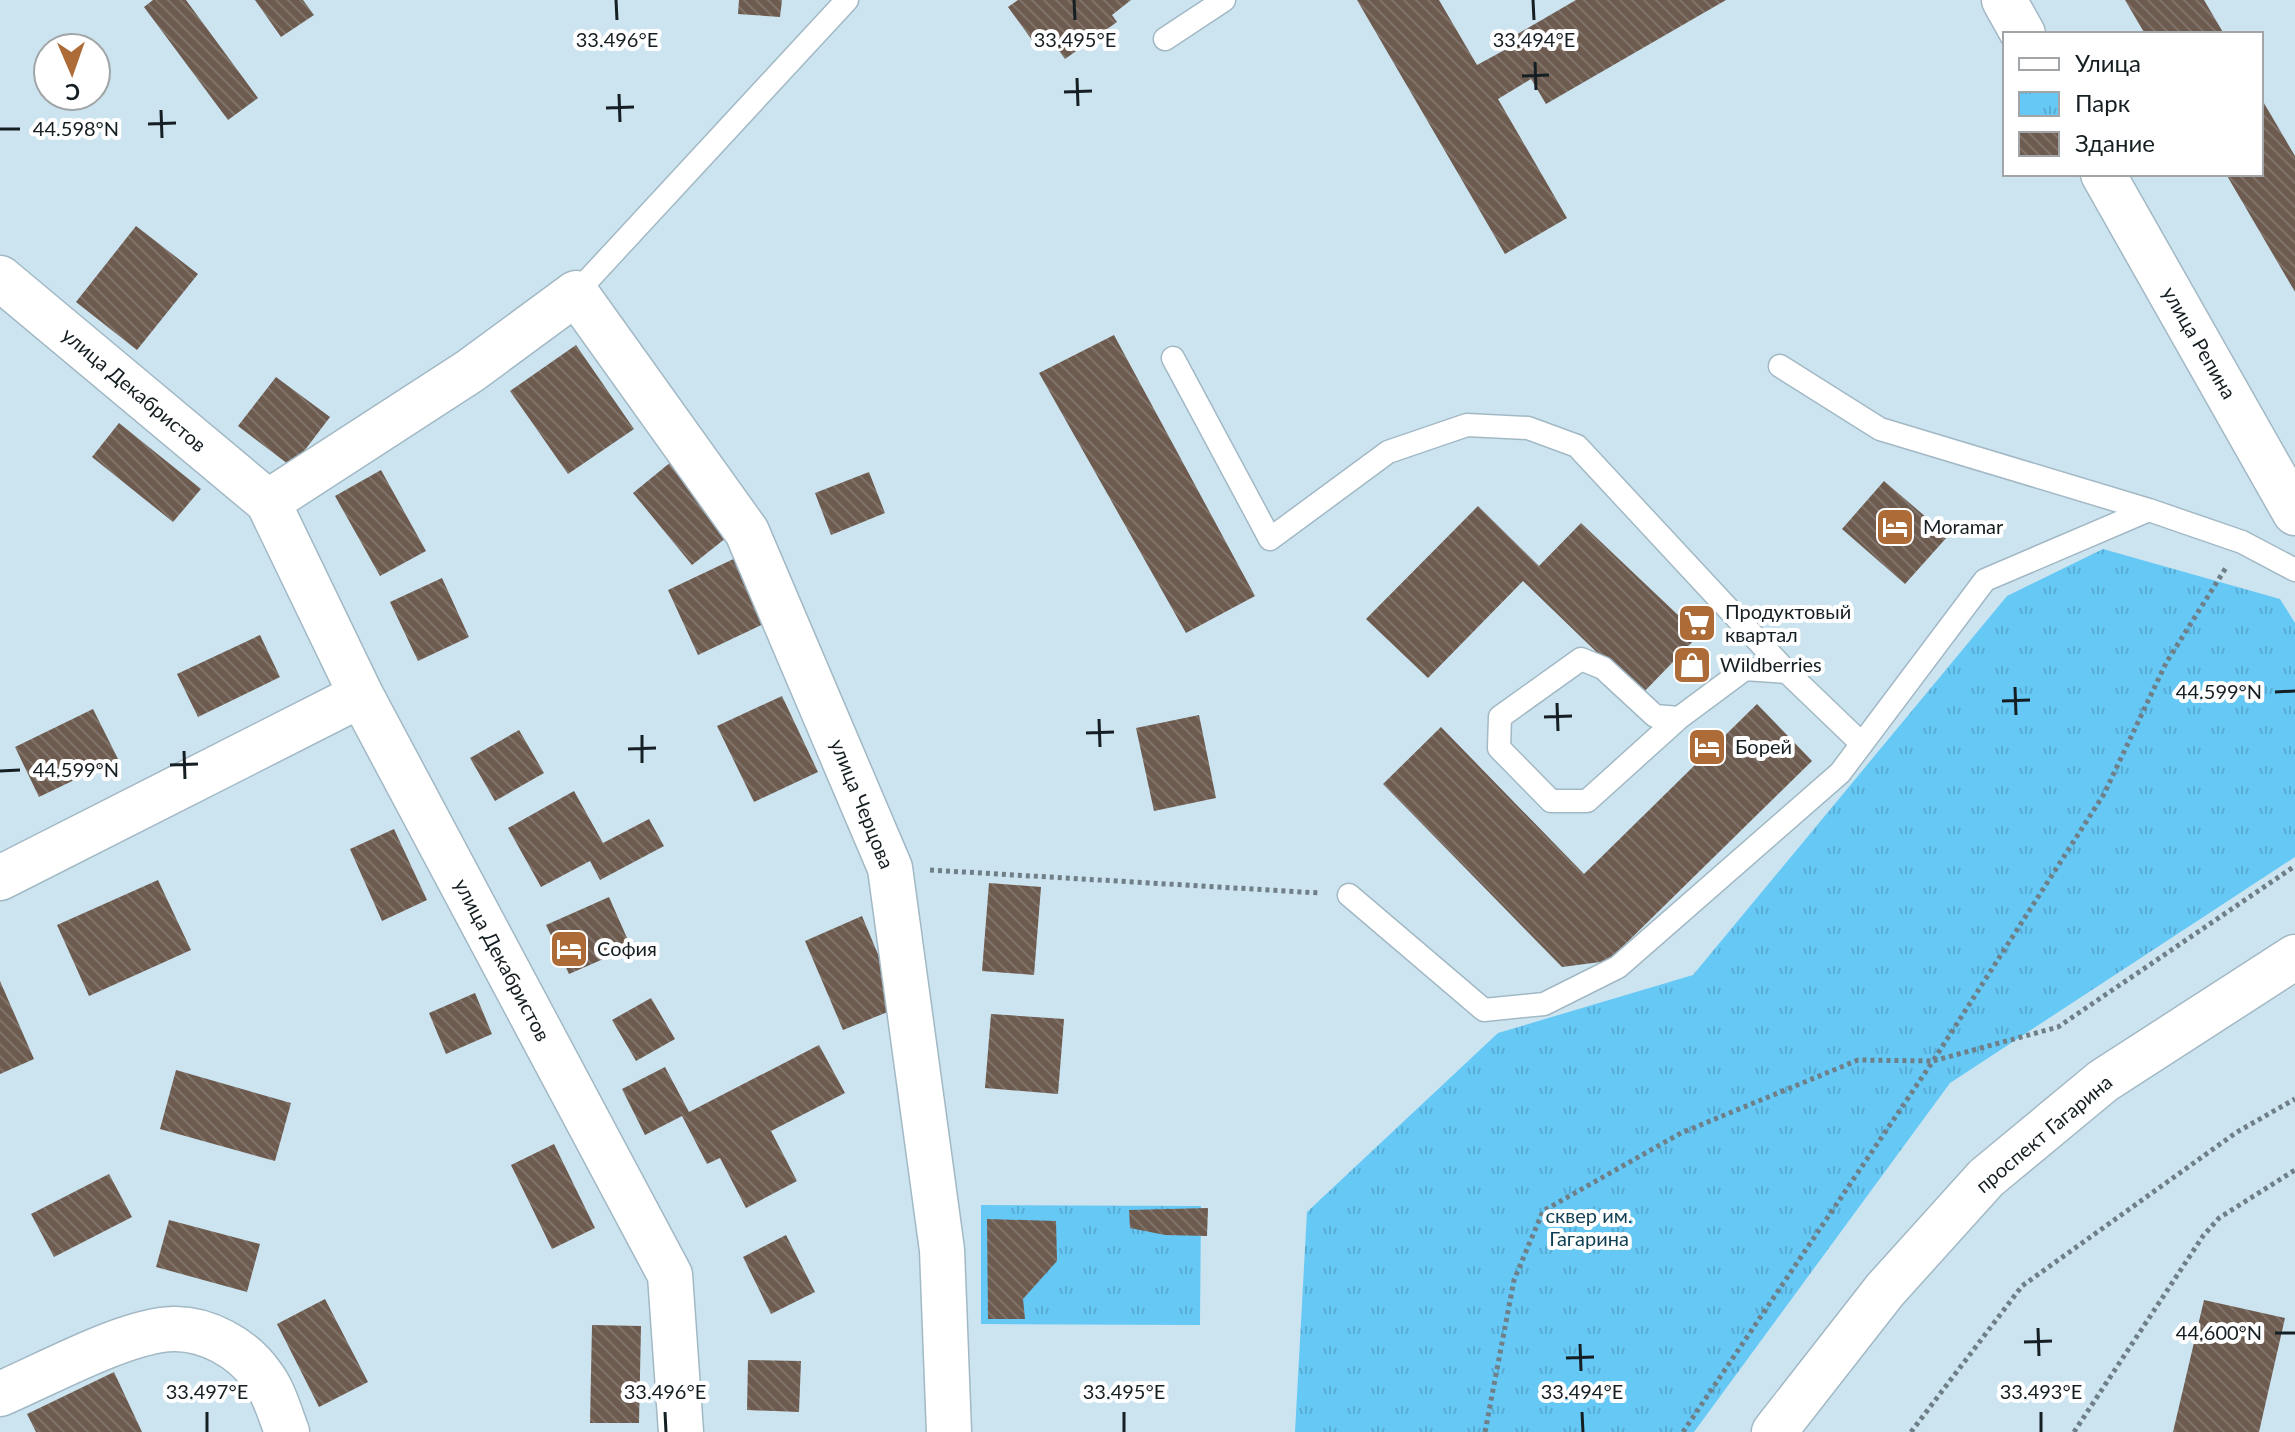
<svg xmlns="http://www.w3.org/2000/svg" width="2295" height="1432" font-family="Lato,sans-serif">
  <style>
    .park { fill: url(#park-tufts) }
    .building { fill: url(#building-back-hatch) }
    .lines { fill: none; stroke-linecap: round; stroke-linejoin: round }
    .service-casing { stroke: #a2b9c5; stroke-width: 25 }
    .minor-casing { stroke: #a2b9c5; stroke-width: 47 }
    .secondary-casing { stroke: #a2b9c5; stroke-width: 47 }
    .path { stroke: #6f7f87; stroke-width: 5; stroke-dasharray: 4 4; stroke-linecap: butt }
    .service { stroke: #fff; stroke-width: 22 }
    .minor { stroke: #fff; stroke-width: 44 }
    .secondary { stroke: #fff; stroke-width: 44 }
    .ticks { fill: none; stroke: #151e22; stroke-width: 3 }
    .labels { text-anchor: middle; stroke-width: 8; stroke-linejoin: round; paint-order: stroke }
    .street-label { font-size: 20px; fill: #151e22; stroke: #fff }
    .poi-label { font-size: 20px; fill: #151e22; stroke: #fff; text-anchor: start }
    .park-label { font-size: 20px; fill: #0d3e52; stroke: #fff }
    .ticks-label { font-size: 20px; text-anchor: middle; fill: #151e22; stroke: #fff; stroke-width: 8; stroke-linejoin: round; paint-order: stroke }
  </style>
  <defs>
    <pattern id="park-tufts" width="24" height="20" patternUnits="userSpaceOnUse" patternTransform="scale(2)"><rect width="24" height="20" fill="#66c8f5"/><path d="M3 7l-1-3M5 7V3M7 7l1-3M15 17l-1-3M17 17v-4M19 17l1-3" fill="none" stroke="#58abd2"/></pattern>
    <pattern id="building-back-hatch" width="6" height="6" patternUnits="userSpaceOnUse" patternTransform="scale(2)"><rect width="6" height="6" fill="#6d5b4f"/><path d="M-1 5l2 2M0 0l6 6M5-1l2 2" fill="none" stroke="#80736a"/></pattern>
  </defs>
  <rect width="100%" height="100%" fill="#cce4f0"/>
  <path class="park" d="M2103 549 2280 599 2295 623V857L1950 1083 1694 1432H1295L1307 1212 1498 1033 1693 975 2007 596Z
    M981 1205 1201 1206 1200 1325 981 1324Z"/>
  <path class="building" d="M153 0H186L258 98 228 120 144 7Z
    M255 0H303L314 15 281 37Z
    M739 0H782L780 17 738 14Z
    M1018 0H1131L1112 15 1117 22 1065 59 1052 41 1040 51 1008 7Z
    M1357 0H1439L1477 65 1512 46 1509 39 1576 0H1726L1546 104 1531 79 1498 99 1567 218 1505 254Z
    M2125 0H2204L2224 34H2145Z
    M2261 98 2295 156V292L2226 174H2261Z
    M136 226 198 274 137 350 76 302Z
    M1114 335 1255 596 1186 633 1039 373Z
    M576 345 634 429 568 474 510 391Z
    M276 377 330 417 292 467 238 426Z
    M119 423 201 489 173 522 92 457Z
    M677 457 736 530 692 565 633 493Z
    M381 470 426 551 380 576 335 496Z
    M869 472 885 513 831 535 815 493Z
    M1884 481 1948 536 1905 584 1842 529Z
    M1478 506 1539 566 1581 523 1699 635 1641 695 1523 581 1428 678 1366 619Z
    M744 554 774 619 698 655 668 590Z
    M442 578 469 637 418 661 390 602Z
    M260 635 280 677 198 717 177 674Z
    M782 696 818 772 754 802 717 726Z
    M1757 704 1812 761 1608 961 1562 967 1383 784 1441 727 1584 874Z
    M93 709 118 759 39 797 15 747Z
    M1199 715 1216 798 1154 811 1136 728Z
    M519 730 544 773 495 801 470 758Z
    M574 791 603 843 649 819 664 846 600 880 590 861 541 887 508 828Z
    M394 829 427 900 382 921 350 849Z
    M158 880 191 950 89 996 57 925Z
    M989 883 1041 887 1034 975 982 971Z
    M609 897 631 947 569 974 546 925Z
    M862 916 900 1007 843 1030 805 941Z
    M0 981 34 1059 0 1074Z
    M475 993 492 1034 446 1054 429 1013Z
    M651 998 675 1039 636 1061 612 1020Z
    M991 1014 1064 1019 1058 1094 985 1088Z
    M819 1045 845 1093 771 1131 797 1181 746 1208 720 1158 707 1164 682 1116 645 1135 622 1089 665 1067 689 1112Z
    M176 1070 291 1103 275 1161 160 1129Z
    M554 1144 595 1228 552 1249 511 1165Z
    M109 1174 132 1217 54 1257 31 1214Z
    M1208 1208 1207 1236 1165 1235 1130 1228 1129 1210Z
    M987 1219 1056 1221 1057 1261 1023 1299 1025 1319H988Z
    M169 1220 260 1244 247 1292 156 1267Z
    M786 1235 815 1292 771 1314 743 1257Z
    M325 1299 368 1382 319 1407 277 1324Z
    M2204 1300 2285 1318 2259 1432H2173Z
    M592 1325 641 1326 639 1423H590Z
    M748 1360 801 1361 799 1412 747 1410Z
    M114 1372 142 1432H36L27 1414Z"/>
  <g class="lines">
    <g class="service-casing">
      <path id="service" d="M1165 39 1224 0
        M576 293 847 0
        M1173 358 1270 539 1388 452 1467 425 1528 428 1577 446 1787 672
        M1780 366 1880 429 2149 510 2242 542 2295 570
        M1679 718 1587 801H1551L1499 748 1500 717 1581 659 1603 668 1655 716 1679 718 1745 669 1787 672 1862 744
        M1349 895 1484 1010 1544 1004 1618 967 1840 773 1985 580 2149 510"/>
    </g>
    <g class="minor-casing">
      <path id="minor" d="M2004 0 2023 34
        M2103 174 2295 513
        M0 278 268 502 361 695 670 1275 681 1432
        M268 502 470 371 576 293 747 532 890 868 942 1250 949 1432
        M0 878 361 695
        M0 1394C45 1375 126 1330 173 1329 206 1328 243 1348 262 1376 274 1391 280 1414 287 1432"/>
    </g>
    <g class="secondary-casing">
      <path id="secondary" d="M1774 1432 1885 1290 1986 1178 2103 1081 2295 957"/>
    </g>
    <path class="path" d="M930 870 1320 893
      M1485 1432 1514 1280 1543 1211 1681 1133 1858 1060 1933 1061 2104 794 2166 663 2227 566
      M1683 1432 1933 1061 2058 1027 2295 866
      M1911 1432 2022 1286 2237 1132 2295 1099
      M2074 1432 2203 1236 2219 1218 2295 1170"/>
    <use href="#service" class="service"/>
    <use href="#minor" class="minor"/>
    <use href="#secondary" class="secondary"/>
  </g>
  <path class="ticks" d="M616 0 617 20M1074 0 1075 20M1533 0 1534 20M1535 62 1536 90M1522 76 1549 75M1077 78 1078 106M1064 92 1092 91M619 94 620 122M606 108 634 107M161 110 162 138M148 124 176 123M0 129H20M2015 687 2016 715M2275 692 2295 691M2002 701 2030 700M1557 703 1558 731M1544 717 1572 716M1099 719 1100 747M1086 733 1114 732M642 735V763M628 749 656 748M184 751 185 779M170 765 198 764M0 771 20 770M2038 1328 2039 1356M2275 1333H2295M2024 1342 2052 1341M1580 1344 1581 1371M1566 1358 1594 1357M207 1412V1432M665 1412 666 1432M1124 1412V1432M1582 1412 1583 1432M2041 1412V1432"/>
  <defs>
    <g id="hotel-square" transform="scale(2)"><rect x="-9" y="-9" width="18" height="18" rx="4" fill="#ad6b37" stroke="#fff"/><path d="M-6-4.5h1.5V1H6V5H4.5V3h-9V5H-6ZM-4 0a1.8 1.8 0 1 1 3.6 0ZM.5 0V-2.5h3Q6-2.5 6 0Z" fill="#fff"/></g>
    <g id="supermarket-square" transform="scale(2)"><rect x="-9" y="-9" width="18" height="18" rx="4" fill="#ad6b37" stroke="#fff"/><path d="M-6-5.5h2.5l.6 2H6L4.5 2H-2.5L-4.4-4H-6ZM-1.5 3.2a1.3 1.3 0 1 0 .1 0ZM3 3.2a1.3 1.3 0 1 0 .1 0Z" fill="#fff"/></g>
    <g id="shop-square" transform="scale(2)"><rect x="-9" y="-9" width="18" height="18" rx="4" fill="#ad6b37" stroke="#fff"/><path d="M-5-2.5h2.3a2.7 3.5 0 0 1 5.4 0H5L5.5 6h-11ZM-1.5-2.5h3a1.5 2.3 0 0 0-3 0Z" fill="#fff"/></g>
  </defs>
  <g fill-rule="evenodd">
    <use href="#hotel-square" x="1895" y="527"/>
    <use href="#supermarket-square" x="1697" y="623"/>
    <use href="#shop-square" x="1692" y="665"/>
    <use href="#hotel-square" x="1707" y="747"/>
    <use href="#hotel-square" x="569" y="949"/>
  </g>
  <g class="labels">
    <g class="street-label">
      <text transform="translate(2199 343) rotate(60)" y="7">улица Репина</text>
      <text transform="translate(134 390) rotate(40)" y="7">улица Декабристов</text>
      <text transform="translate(862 804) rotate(68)" y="7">улица Черцова</text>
      <text transform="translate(502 960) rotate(62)" y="7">улица Декабристов</text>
      <text transform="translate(2044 1134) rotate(-40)" y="7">проспект Гагарина</text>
    </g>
    <g class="poi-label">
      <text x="1923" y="534">Moramar</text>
      <text x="1725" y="619">Продуктовый<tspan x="1725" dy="23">квартал</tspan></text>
      <text x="1720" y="672">Wildberries</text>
      <text x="1735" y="754">Борей</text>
      <text x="597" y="956">София</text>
    </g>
    <g class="park-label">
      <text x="1589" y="1223">сквер им.<tspan x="1589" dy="23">Гагарина</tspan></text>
    </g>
  </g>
  <g class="ticks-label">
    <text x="617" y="47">33.496°E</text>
    <text x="1075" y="47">33.495°E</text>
    <text x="1534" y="47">33.494°E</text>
    <text x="76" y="136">44.598°N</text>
    <text x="2219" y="699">44.599°N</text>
    <text x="76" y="777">44.599°N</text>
    <text x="2219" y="1340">44.600°N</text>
    <text x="207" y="1399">33.497°E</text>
    <text x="665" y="1399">33.496°E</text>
    <text x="1124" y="1399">33.495°E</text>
    <text x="1582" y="1399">33.494°E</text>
    <text x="2041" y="1399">33.493°E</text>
  </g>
  <rect x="2003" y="32" width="260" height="144" fill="#ffffff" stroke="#a1a5a7" stroke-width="2"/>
  <rect x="2019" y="58" width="40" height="12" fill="#ffffff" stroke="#a1a5a7" stroke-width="2"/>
  <text x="2075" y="72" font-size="24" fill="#151e22">Улица</text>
  <rect x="2019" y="92" width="40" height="24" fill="url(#park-tufts)" stroke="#a1a5a7" stroke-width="2"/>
  <text x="2075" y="112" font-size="24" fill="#151e22">Парк</text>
  <rect x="2019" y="132" width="40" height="24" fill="url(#building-back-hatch)" stroke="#a1a5a7" stroke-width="2"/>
  <text x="2075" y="152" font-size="24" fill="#151e22">Здание</text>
  <g transform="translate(72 72) rotate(178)"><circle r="38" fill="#ffffff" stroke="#a1a5a7" stroke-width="2"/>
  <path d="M0-6L14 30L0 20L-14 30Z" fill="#ad6b37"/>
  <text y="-12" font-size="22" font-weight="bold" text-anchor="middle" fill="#151e22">С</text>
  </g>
</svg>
